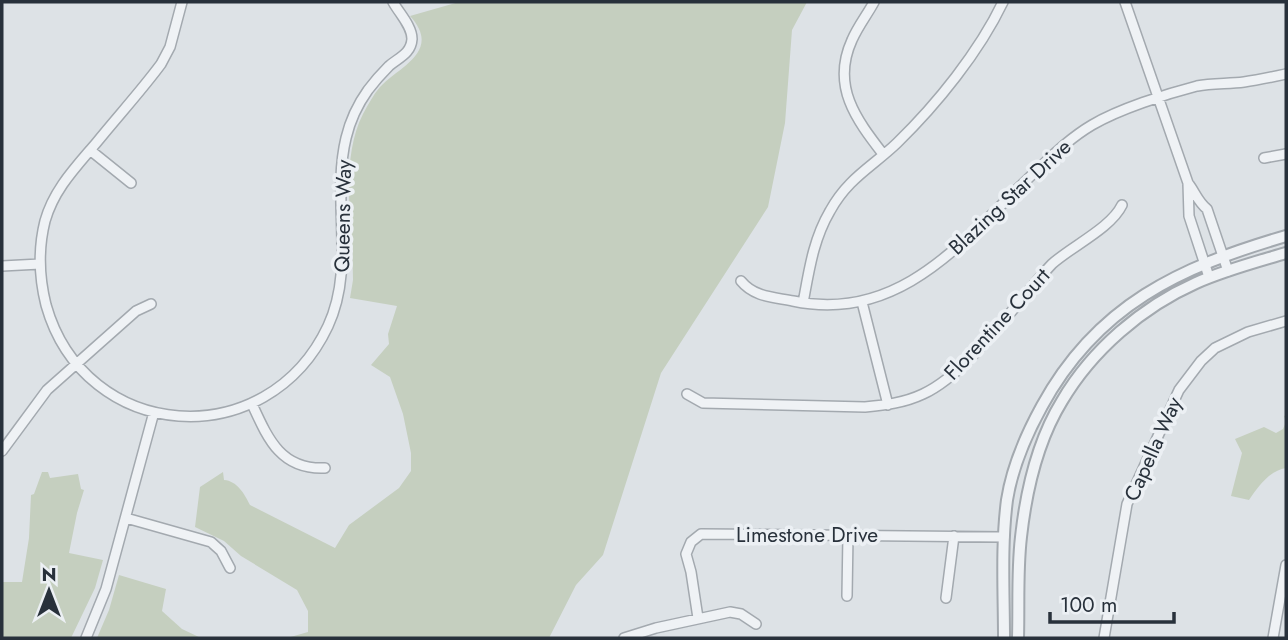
<svg xmlns="http://www.w3.org/2000/svg" width="1288" height="640" font-family="Jost,sans-serif">
  <style>
    .green { fill: #c5cfbf }
    .lines { fill: none; stroke-linecap: round; stroke-linejoin: round }
    .minor-casing { stroke: #a3a9af; stroke-width: 12 }
    .tertiary-casing { stroke: #a3a9af; stroke-width: 14 }
    .minor { stroke: #eff2f5; stroke-width: 9 }
    .tertiary { stroke: #eff2f5; stroke-width: 10 }
    .labels { text-anchor: middle; stroke-width: 7; stroke-linejoin: round; paint-order: stroke }
    .street-label { font-size: 21px; fill: #28313b; stroke: #ecf0f4 }
  </style>
  <rect width="100%" height="100%" fill="#dde2e6"/>
  <path class="green" d="M459 2H807L792 30 785 123 768 207 661 373 603 555 576 585 549 638H287L308 632V611L297 590 241 556 224 541 195 527 200 487 223 472 224 480C237 481 244 493 250 505L335 548 349 525 399 488 411 471V453L403 414 390 377 371 365 389 344 388 334 397 306 350 298 353 280C353 228 339 161 363 114 368 105 373 95 380 87 400 66 442 51 410 16Z
    M1286 415V468C1269 471 1259 486 1249 500L1231 496 1242 453 1235 439 1264 427 1276 433 1283 429 1286 422 1284 416Z
    M42 472H48L50 478 78 474 81 489 84 490 77 513 69 553 103 560 95 588 71 638H2V582H22L29 538 31 495 34 494Z
    M119 575 166 589 162 611 182 629 201 638H97L109 610Z"/>
  <g class="lines">
    <g class="minor-casing">
      <path id="minor" d="M182 2 170 47 161 64C141 91 118 116 97 142 76 167 54 189 45 221 38 249 39 277 46 305 85 443 267 456 328 326 356 266 331 200 346 138 350 121 358 104 368 90 374 82 382 73 389 66 398 58 411 54 412 39 412 26 399 13 393 2
        M874 2C867 15 858 26 852 40 831 86 856 119 883 154
        M1125 2 1188 183 1189 216 1209 277
        M90 150 131 183
        M1264 158 1286 154
        M1188 183C1195 192 1198 202 1207 209L1228 271
        M2 266 40 264
        M741 281C754 297 773 297 793 301 901 324 965 238 1035 172 1053 155 1070 138 1092 125 1119 109 1166 94 1197 86 1212 83 1229 84 1244 82 1258 80 1272 77 1286 74
        M862 302 888 405
        M803 303C809 271 813 240 830 211 848 178 872 167 897 143 937 104 979 52 1003 2
        M687 394 703 403 865 407C885 405 904 403 923 394 969 373 1016 302 1052 264 1072 246 1111 228 1122 205
        M252 404C268 439 281 470 325 468
        M2 451 47 390 136 311 151 304
        M126 518 211 542 221 551 230 568
        M847 596 848 535
        M946 598 954 536
        M698 618 691 572 686 554 691 542 701 534 1004 537
        M86 638 106 589 154 412
        M624 638 656 628 730 612 741 614 756 624
        M1104 638 1127 504 1179 390 1201 361 1215 348 1248 332 1286 321
        M1273 638 1286 565"/>
    </g>
    <g class="tertiary-casing">
      <path id="tertiary" d="M1004 638C1004 593 1001 546 1007 500 1012 468 1026 435 1042 406 1097 305 1180 267 1286 236
        M1018 638C1019 605 1017 571 1021 537 1026 492 1038 440 1062 401 1092 350 1142 307 1196 283 1225 270 1256 262 1286 253"/>
    </g>
    <use href="#minor" class="minor"/>
    <use href="#tertiary" class="tertiary"/>
  </g>
  <g class="labels">
    <g class="street-label">
      <text transform="translate(1010 197) rotate(-43)" y="7">Blazing Star Drive</text>
      <text transform="translate(343 216) rotate(-89)" y="7">Queens Way</text>
      <text transform="translate(997 324) rotate(-47)" y="7">Florentine Court</text>
      <text transform="translate(1153 449) rotate(-66)" y="7">Capella Way</text>
      <text x="807" y="542">Limestone Drive</text>
    </g>
  </g>
  <rect width="1288" height="640" fill="none" stroke="#28313b" stroke-width="7"/>
  <g transform="translate(49 591)" stroke="#ecf0f4" stroke-width="5" paint-order="stroke">
  <path d="M0-5L12 26L0 18L-12 26Z" fill="#28313b"/>
  <text y="-10" font-size="19" font-weight="bold" text-anchor="middle" fill="#28313b">N</text>
  </g>
  <path d="M1050 612v10h124v-10" fill="none" stroke="#28313b" stroke-width="3.5"/>
  <text x="1060" y="612" font-size="21" fill="#28313b" stroke="#ecf0f4" stroke-width="5" paint-order="stroke">100 m</text>
</svg>
